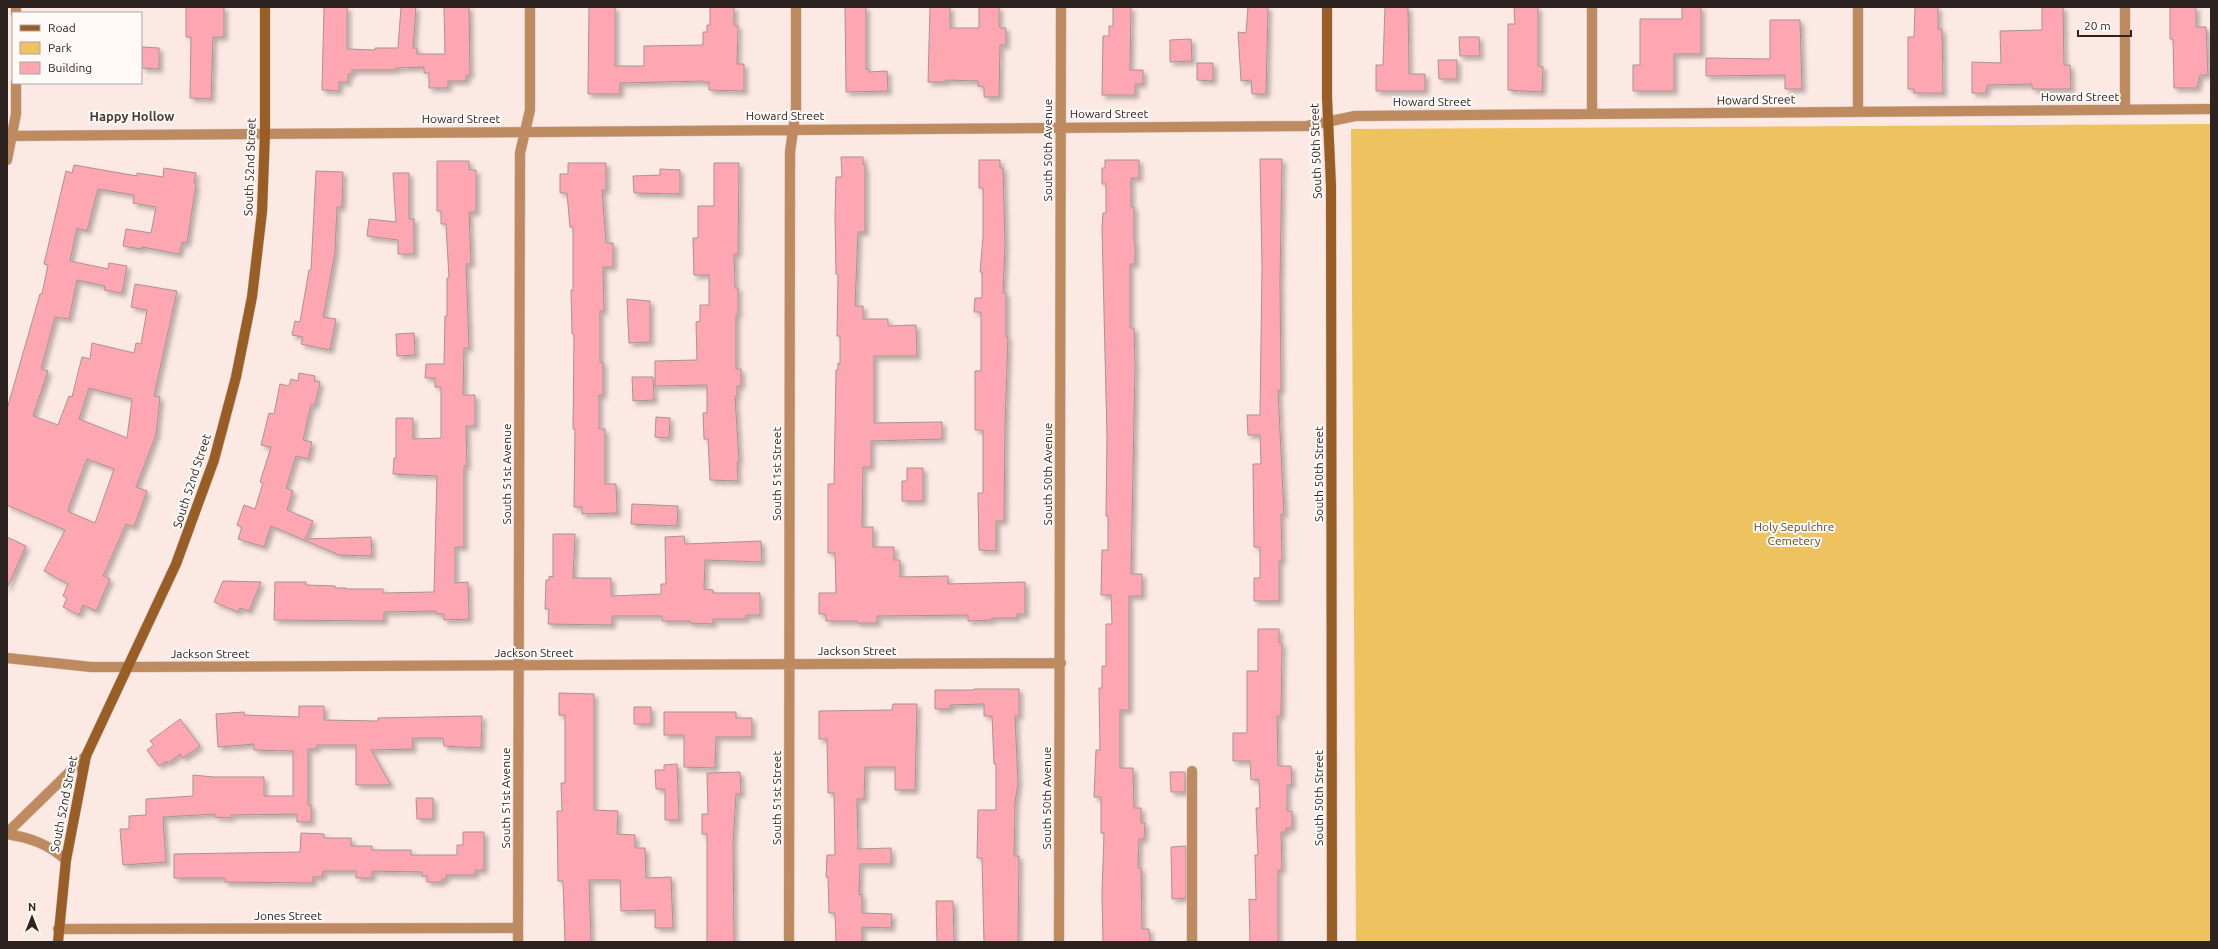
<svg xmlns="http://www.w3.org/2000/svg" width="2218" height="949" font-family="Ubuntu,sans-serif">
  <style>
    .green { fill: #eec25f }
    .building { fill: #fea7b2; stroke: #a99294; fill-rule: evenodd; filter: url(#shadow) }
    .lines { fill: none; stroke-linecap: round; stroke-linejoin: round }
    .lane-casing { stroke: #d7c6c0; stroke-width: 11 }
    .street-casing { stroke: #d7c6c0; stroke-width: 11 }
    .secondary-casing { stroke: #d7c6c0; stroke-width: 11 }
    .lane { stroke: #be8b60; stroke-width: 10 }
    .street { stroke: #be8b60; stroke-width: 10 }
    .secondary { stroke: #985e26; stroke-width: 10 }
    .labels { text-anchor: middle; stroke-width: 4; stroke-linejoin: round; paint-order: stroke }
    .street-label { font-size: 12px; fill: #2d2421; stroke: #fffaf8 }
    .park-label { font-size: 12px; fill: #5e4b21; stroke: #fffaf8 }
    .neighbourhood-label { font-size: 13px; font-weight: bold; fill: #4d3a35; stroke: #fffaf8 }
  </style>
  <defs>
    <filter id="shadow"><feDropShadow dx="3.5" dy="3.5" stdDeviation="2" flood-color="#0004"/></filter>
  </defs>
  <rect width="100%" height="100%" fill="#fce9e3"/>
  <path class="green" d="M2211 124V942H1356L1351 129Z"/>
  <path class="building" d="M186 7H224V37H213L211 99 190 98 191 37H186Z
    M324 7H347V49L375 50V48H398L401 7H416L413 48H417V54H445L444 7H469L470 75H466V81H448V88H429V73H424V67L396 68V70H352V74H348V82H339V91L322 90Z
    M589 7H615V66H644V46L703 45V32H707V25H710V7H734V25L738 26 737 64H744V91L709 90V82H702V81L620 83V94H588Z
    M845 7H866V69H869V72L887 71 888 91 846 92Z
    M930 7H950V28H979V7H999V24L1000 28H1006V45H1000L999 97H984V87L978 86V81L946 80V82H928Z
    M1113 7H1131L1130 70H1143V84H1135V95H1102L1103 36H1109V26H1113Z
    M1248 7H1268L1266 94H1252L1251 80 1241 81 1238 32 1246 33Z
    M1385 7H1408L1409 74H1425V91H1376V65H1383Z
    M1514 7H1538V66L1543 67 1542 92 1508 90V24H1515Z
    M1682 7H1701V54H1674V91H1633V65H1640V19H1682Z
    M1915 7H1938V29H1942L1943 93H1914V89H1908V37H1914Z
    M2042 7H2063L2064 65H2070L2071 89H2032V84L1987 85 1986 93H1972V62L2001 63 2000 31 2042 30Z
    M2170 7H2196V27H2206L2208 75H2200L2197 88H2174L2173 39H2170Z
    M1770 20H1800L1802 89H1785V75L1706 76V58L1770 59Z
    M1459 37H1479L1480 56H1460Z
    M1191 39 1192 61 1170 62V40Z
    M142 47 159 48V69L142 68Z
    M1438 60H1457V79H1439Z
    M1197 63H1213V81L1197 80Z
    M841 157H863V165H865V232H858L855 306H863V319H888V326L916 325 917 356H874V423L942 422V439L871 441V467H863L862 527H873V547H894V560H900V577L948 576V584L1025 582V614H1017V618H992V620L968 621V615L881 616H877V623H857V621H826V614H819V593H836L835 553H828V484H834L836 370H838V363L840 364V336H837L838 274H836L835 216 836 177H842Z
    M1260 159H1282L1280 281 1281 390H1278L1284 514H1281L1282 561H1279V601H1254V578H1260V547H1254L1253 464H1261L1260 435H1248L1247 415H1260L1262 267Z
    M979 160H1000V168H1003L1005 245 1003 293H1006V337H1008L1005 423 1004 521H996V551L979 550 978 493H983V430H975V371H981V312H974L975 298H982V272H980L983 237V188H979Z
    M1105 160H1139V178H1131V207H1134V242H1135V264H1130V328H1134L1135 365 1131 574H1142V596H1129V710H1120V768H1133L1134 808H1141V823H1145L1144 839H1139L1138 868H1141L1142 929H1149L1150 942H1103L1102 894 1104 833H1101V797H1094L1096 750H1100L1099 688H1102V666H1106V624H1112L1111 595H1101L1102 550H1108V516H1106L1107 437 1102 228 1103 213H1106V184H1102V168H1105Z
    M437 161H469V170H476V212H469L471 264H466L469 348H464L463 395H475V426H466L467 466H464V547H455V583L468 582 469 619 444 620V614H436V611L384 612V621L274 620 275 582H306V585L335 586V588H346V589H383V593L434 592 437 476 393 474 394 458H396V418H413V439L441 438V387H435V378H425L426 364H444L445 316H447V278H449L446 224H441V211H437Z
    M568 163H606V190H602L606 243H613V267H603L604 311H600V362H603V395H599V429H605V484H616L617 513 582 514V507H574L575 429H573L574 334H572L571 290H573V227H570L567 193H560V174H568Z
    M714 163H739L738 254H734L735 288H738V315H736V369H741V386H737V396H735L739 462H737L738 481 710 480 708 439H704L703 413H707V385L655 386V361L697 360 696 322 700 321V305H709V275H694L693 238H698V206H714Z
    M74 165 137 176V173L163 177 164 168 196 173 194 183 196 184 187 243 182 242 179 254 142 247 141 249 123 246 126 229 151 233 156 207 133 203 134 195 98 189 87 231 77 228 70 261 108 269 109 263 127 266 122 293 104 290 105 286 77 280 69 319 55 317 41 369 48 371 33 416 58 425 69 396 72 397 82 357 90 359 92 343 134 353 136 343 141 344 147 310 131 307 135 284 177 291 154 396 160 397 156 435 136 487 147 491 134 527 126 524 103 576 110 579 96 611 83 605 79 615 63 607 67 598 63 596 68 584 44 571 65 530 7 505V409L40 294H42L48 265 44 264 66 171 72 173ZM89 388 132 399 127 438 79 419ZM87 459 114 469 95 523 69 512 68 509Z
    M660 169 680 170V194L634 193 633 176 660 175Z
    M316 171 343 172 342 207H337L335 253 323 317 336 319 330 350 301 344 303 337 292 335 295 321 300 322 309 270H311Z
    M393 173H409V219H414V254H398V240L367 236 369 219 396 222Z
    M627 299 650 301V342L629 343Z
    M414 333 415 355 397 356 396 334Z
    M299 373 315 376 314 381 320 382 315 405H311L303 440 312 442 308 459 296 456 286 488 293 491 287 510 313 521 305 539 371 537 372 556 339 555 271 526 264 547 238 539 242 527 237 525 244 505 255 509 263 483 260 482 271 447 261 445 269 413 274 414 280 384 289 386 291 379 298 381Z
    M632 377H653L654 400 633 401Z
    M656 417 670 418 669 438 655 437Z
    M907 468H923V501H902V481H907Z
    M632 504 678 506 677 526 631 524Z
    M553 534H575L573 578H611V596L661 594V584H666L665 537 684 536 685 544 761 541 762 562 705 560 704 589 713 590V593H760V615H746V619H713V624L690 623V621H662V616H612V625L548 624 549 609H545L546 580H549V576L553 577Z
    M7 537 26 546 7 588Z
    M223 581 261 582 249 611 240 608 238 612 214 602Z
    M1258 629H1279V643H1282L1281 716H1277L1278 766H1291L1292 785H1287V811H1292V828H1286V832H1281L1282 870H1278V942H1250L1249 899 1256 900 1255 855H1258L1256 808H1260L1259 779 1251 780 1250 761H1233V733H1247V671H1258Z
    M974 689H1019V716H1015L1018 783 1015 803 1014 856H1019L1018 942H984L982 858H977L978 810H996V764H994L992 716H984V704L950 705V709H935V690H974Z
    M559 693 594 694V810L618 811 617 834 635 835V848H645L646 878 671 877 673 928H655V910L621 911 620 880H589L591 942H565L563 881H558L557 811H562L561 783H565V715H559Z
    M893 704H917L915 790H895V767H865L864 799H857L858 849 891 848V864H860L859 895 862 894V913L892 914 891 928 862 927V942H836L835 913H829L828 877H826L827 855H835L834 793H828L827 739H819V711L892 710Z
    M299 706H324V720L378 721V718L482 716 481 748 444 746 443 738H412L413 749 371 750 391 785H356V745H317L316 749H308V805H311V822H297V814L231 815V818L215 817V814L163 817 166 862 123 865 120 829H129V816L146 815V799L193 796V775L213 777H264V796H293V751L254 750V744L218 747 216 714 244 712V715L299 717Z
    M634 707H651V724H634Z
    M664 712H736V718H752V737H716L715 768 684 767V735H664Z
    M180 719 200 746 183 758 180 754 168 763 166 761 159 766 147 750 154 745 150 741Z
    M677 764 679 820H665V789H656L655 770H664V765Z
    M740 772 741 794H736L733 842 734 942H707V834H702V814H708L707 773Z
    M1170 772H1185V792H1171Z
    M416 798H433V819H417Z
    M463 832H484V870H475V875H446V879H442V882H427V876H422V872L372 871V878H356V871H323L322 877H313V883L225 882V878H174V854L300 852 301 833 324 834V838H351V846H372V850H411V855H457V845H463Z
    M1186 846V898L1172 899 1171 847Z
    M936 901H953L954 942H937Z"/>
  <g class="lines">
    <g class="lane-casing">
      <path id="lane" d="M1192 771V942"/>
    </g>
    <g class="street-casing">
      <path id="street" d="M16 7V13
        M1592 7V114
        M1858 7V112
        M2125 7V110
        M7 136 1307 126 1355 116 2211 109
        M7 160 16 114V83
        M7 658 91 667H128L1061 663
        M7 833 86 756
        M7 834C31 838 48 844 66 860
        M58 929 518 928
        M518 942 520 153 530 110V7
        M789 942 790 152 796 109V7
        M1059 942 1061 7"/>
    </g>
    <g class="secondary-casing">
      <path id="secondary" d="M1327 7V97L1331 186 1332 942
        M58 942 66 860 86 756 176 564 214 460 236 377 252 297 262 212 265 133V7"/>
    </g>
    <use href="#lane" class="lane"/>
    <use href="#street" class="street"/>
    <use href="#secondary" class="secondary"/>
  </g>
  <g class="labels">
    <g class="street-label">
      <text x="2080" y="101">Howard Street</text>
      <text transform="translate(1756 100) rotate(-1)" y="4">Howard Street</text>
      <text x="1432" y="106">Howard Street</text>
      <text x="1109" y="118">Howard Street</text>
      <text x="785" y="120">Howard Street</text>
      <text x="461" y="123">Howard Street</text>
      <text transform="translate(1048 150) rotate(-90)" y="4">South 50th Avenue</text>
      <text transform="translate(1316 151) rotate(-92)" y="4">South 50th Street</text>
      <text transform="translate(250 167) rotate(-88)" y="4">South 52nd Street</text>
      <text transform="translate(507 474) rotate(-90)" y="4">South 51st Avenue</text>
      <text transform="translate(777 474) rotate(-90)" y="4">South 51st Street</text>
      <text transform="translate(1048 474) rotate(-90)" y="4">South 50th Avenue</text>
      <text transform="translate(1319 474) rotate(-90)" y="4">South 50th Street</text>
      <text transform="translate(192 481) rotate(-72)" y="4">South 52nd Street</text>
      <text x="857" y="655">Jackson Street</text>
      <text x="534" y="657">Jackson Street</text>
      <text x="210" y="658">Jackson Street</text>
      <text transform="translate(506 798) rotate(-90)" y="4">South 51st Avenue</text>
      <text transform="translate(777 798) rotate(-90)" y="4">South 51st Street</text>
      <text transform="translate(1047 798) rotate(-90)" y="4">South 50th Avenue</text>
      <text transform="translate(1319 798) rotate(-90)" y="4">South 50th Street</text>
      <text transform="translate(64 804) rotate(-79)" y="4">South 52nd Street</text>
      <text x="288" y="920">Jones Street</text>
    </g>
    <g class="park-label">
      <text x="1794" y="531">Holy Sepulchre<tspan x="1794" dy="14">Cemetery</tspan></text>
    </g>
    <g class="neighbourhood-label">
      <text x="132" y="121">Happy Hollow</text>
    </g>
  </g>
  <rect width="2218" height="949" fill="none" stroke="#2d2421" stroke-width="16"/>
  <rect x="12" y="12" width="130" height="72" fill="#fffaf8" stroke="#aba4a2"/>
  <rect x="20" y="25" width="20" height="6" fill="#985e26" stroke="#aba4a2"/>
  <text x="48" y="32" font-size="12" fill="#2d2421">Road</text>
  <rect x="20" y="42" width="20" height="12" fill="#eec25f" stroke="#aba4a2"/>
  <text x="48" y="52" font-size="12" fill="#2d2421">Park</text>
  <rect x="20" y="62" width="20" height="12" fill="#fea7b2" stroke="#aba4a2"/>
  <text x="48" y="72" font-size="12" fill="#2d2421">Building</text>
  <g transform="translate(32 917)" stroke="#fffaf8" stroke-width="3" paint-order="stroke">
  <path d="M0-3L7 15L0 10L-7 15Z" fill="#2d2421"/>
  <text y="-6" font-size="11" font-weight="bold" text-anchor="middle" fill="#2d2421">N</text>
  </g>
  <path d="M2078 30v6h53v-6" fill="none" stroke="#2d2421" stroke-width="2"/>
  <text x="2084" y="30" font-size="12" fill="#2d2421" stroke="#fffaf8" stroke-width="3" paint-order="stroke">20 m</text>
</svg>
